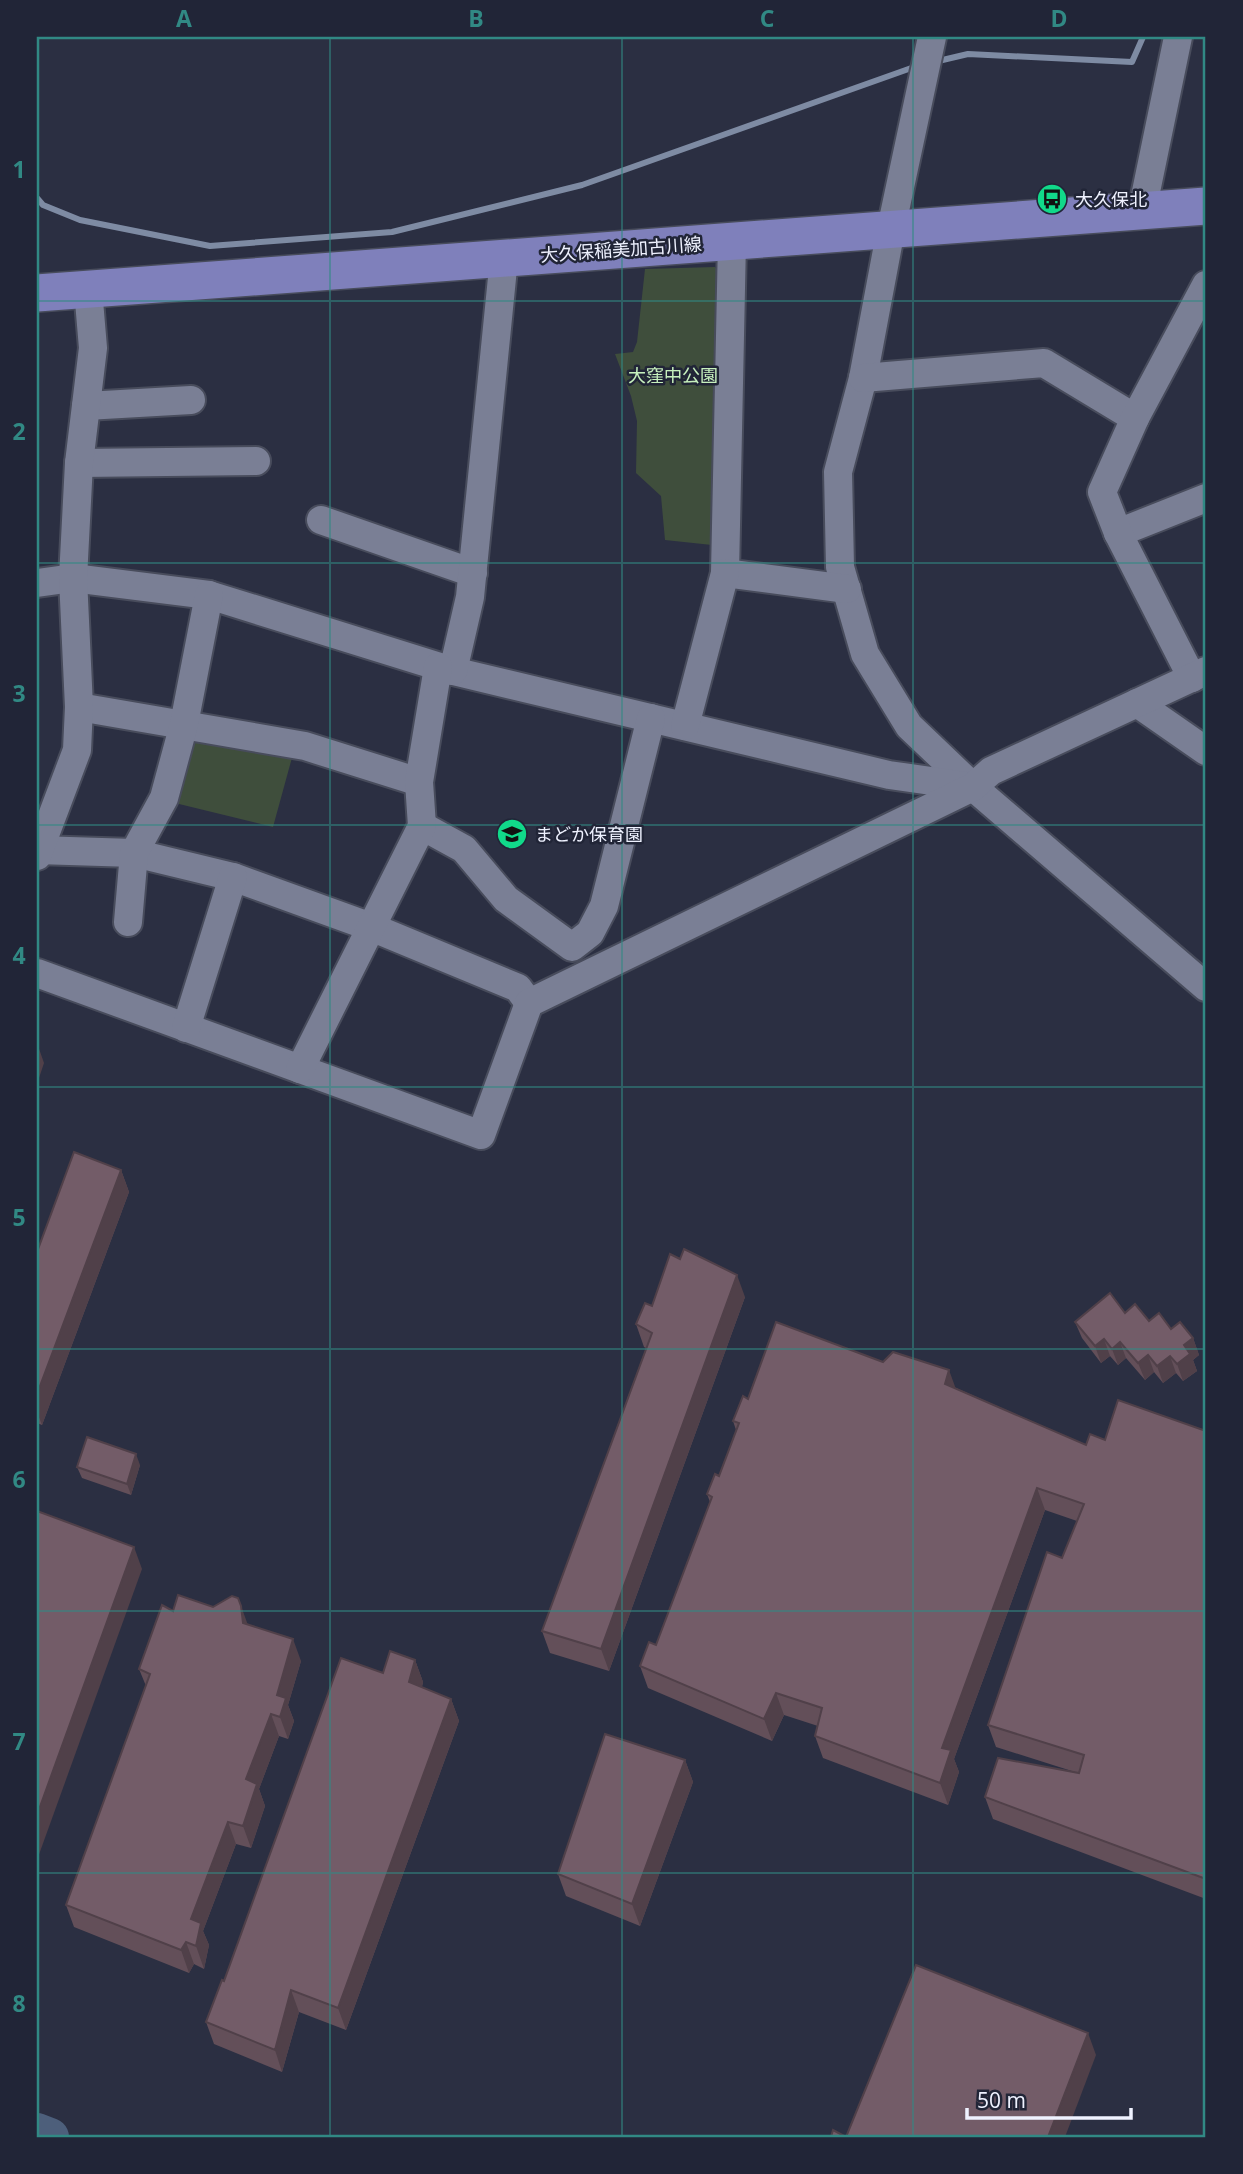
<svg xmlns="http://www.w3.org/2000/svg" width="1243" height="2174" viewBox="0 0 1243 2174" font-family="'Open Sans','Noto Sans JP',sans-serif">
<rect width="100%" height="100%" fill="#2b2f42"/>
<!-- green -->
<g fill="#3f4e3c">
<path d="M715,267L722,277L712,545L665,540L661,496L636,473L637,421L631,396L615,354L633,352L637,342L645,269Z"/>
<path d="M191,739L293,754L273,827L175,803Z"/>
</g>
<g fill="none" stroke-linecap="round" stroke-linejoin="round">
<!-- stream -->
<g stroke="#7e8ba3" stroke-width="6">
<path d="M934,62L968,54L1132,62L1143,37"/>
<path d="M37,198L43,205L80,220L210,246L392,232L582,185L917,66"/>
</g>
<!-- river -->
<path stroke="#4d5f7b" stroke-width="38" d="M37,2132L50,2137"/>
<!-- minor casing -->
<g stroke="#484c5c" stroke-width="32">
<g id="minor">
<path d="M932,37L891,229L863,378L838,472L840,567L865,654L909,726L973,787L1206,987"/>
<path d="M1142,211L1178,37"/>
<path d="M732,241L725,573L847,589"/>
<path d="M863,378L1044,363L1135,418"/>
<path d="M86,406L191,400"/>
<path d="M79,463L256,461"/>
<path d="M321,520L473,573"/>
<path d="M1118,533L1206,498"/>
<path d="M37,583L73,578L209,595L453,671L889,775L973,787"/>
<path d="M453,671L470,597L504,258"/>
<path d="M1192,678L1118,533L1102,492L1135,418L1206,285"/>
<path d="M1137,703L1206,751"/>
<path d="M79,707L305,746L419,782"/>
<path d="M685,726L725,573"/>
<path d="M422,826L464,849L506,899L572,947L590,933L604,906L651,718"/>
<path d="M37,850L134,853L233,877L371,927L518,988L529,1003"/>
<path d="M37,856L77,750L79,707L73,578L79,463L93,348L88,289"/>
<path d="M128,922L134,853L164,798L184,724L209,595"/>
<path d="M37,973L481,1135L529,1003L973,787L991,771L1206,671"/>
<path d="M186,1028L233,877"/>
<path d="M300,1069L422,826L419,782L438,667"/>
</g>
</g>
<!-- major casing -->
<g stroke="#484c5c" stroke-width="40">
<path id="major" d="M37,293L1206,206"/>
</g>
<!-- minor -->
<use href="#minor" stroke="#7a7f95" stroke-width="28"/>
<!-- major -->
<use href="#major" stroke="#7f80bb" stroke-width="37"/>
</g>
<!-- wall -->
<g fill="#634f59">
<path d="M121,1170L129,1192L42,1425L37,1423V1252Z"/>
<path d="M745,1297L609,1671L550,1653L542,1631L646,1348L644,1347L636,1324L652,1306Z"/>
<path d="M1125,1313L1171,1329L1193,1338L1199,1355L1193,1360L1197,1371L1183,1381L1176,1373L1163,1383L1154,1372L1145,1380L1126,1358L1118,1365L1110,1356L1101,1363L1082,1338L1075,1322Z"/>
<path d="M956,1388L1086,1445L1105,1440L1206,1431V1899L993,1819L985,1797L1078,1773L996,1747L988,1725L1062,1558L1077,1521L1045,1510L954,1759L959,1772L948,1805L823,1758L815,1736L818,1726L784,1715L772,1741L648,1688L640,1666L656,1645L710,1502L707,1494L719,1476L736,1430L733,1421Z"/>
<path d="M140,1465L131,1495L82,1478L77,1467Z"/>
<path d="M173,1611L248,1624L301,1661L288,1705L294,1721L288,1739L279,1736L259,1789L265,1806L251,1848L236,1844L203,1931L209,1945L204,1969L194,1964L189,1973L74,1927L66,1905L146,1686L139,1669Z"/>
<path d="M415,1660L423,1682L422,1687L451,1699L459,1721L346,2030L299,2012L282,2072L214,2044L206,2022L224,1981Z"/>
<path d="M685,1760L693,1782L640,1926L566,1896L558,1874Z"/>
</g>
<!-- shaded-wall -->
<g fill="#504049">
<path d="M37,1043L44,1063L37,1084Z"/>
<path d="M121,1170L129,1192L42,1425L37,1412V1394Z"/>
<path d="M737,1275L745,1297L609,1671L601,1649Z"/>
<path d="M1193,1338L1199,1355L1193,1360L1197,1371L1183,1381L1177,1364L1184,1345Z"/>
<path d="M1104,1339L1110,1356L1101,1363L1095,1346Z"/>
<path d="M1120,1342L1126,1358L1118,1365L1112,1349Z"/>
<path d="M1148,1355L1154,1372L1145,1380L1138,1363Z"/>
<path d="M1170,1356L1176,1373L1163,1383L1157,1366Z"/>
<path d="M949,1370L957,1392L945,1384Z"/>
<path d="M136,1454L140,1465L131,1495L127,1484Z"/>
<path d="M1037,1488L1045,1510L954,1759L959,1772L948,1805L940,1783L942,1748Z"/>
<path d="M134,1547L142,1569L37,1860V1815Z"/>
<path d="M241,1606L249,1628L243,1623Z"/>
<path d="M293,1639L301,1661L288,1705L294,1721L288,1739L280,1717L277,1695Z"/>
<path d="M415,1660L423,1682L417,1704L409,1682Z"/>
<path d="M776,1693L784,1715L772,1741L764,1719Z"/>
<path d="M451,1699L459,1721L346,2030L338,2008Z"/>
<path d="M271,1714L279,1736L259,1789L265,1806L251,1848L243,1826L246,1779Z"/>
<path d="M685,1760L693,1782L640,1926L632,1904Z"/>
<path d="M228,1822L236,1844L203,1931L209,1945L204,1969L196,1946L191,1919Z"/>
<path d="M186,1942L194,1964L189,1973L181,1950Z"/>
<path d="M291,1990L299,2012L282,2072L275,2050Z"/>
<path d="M1088,2033L1096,2055L1065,2137H1048Z"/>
</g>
<!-- building -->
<g fill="#735c68" stroke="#504049" stroke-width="2">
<path d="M74,1152L121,1170L37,1394V1252Z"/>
<path d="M684,1249L737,1275L601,1649L542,1631L652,1333L636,1324L645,1303L652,1306L670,1254L680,1259Z"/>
<path d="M1110,1293L1125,1313L1135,1304L1149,1321L1159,1313L1171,1329L1180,1322L1193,1338L1184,1345L1190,1354L1177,1364L1170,1356L1157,1366L1148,1355L1138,1363L1120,1342L1112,1349L1104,1339L1095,1346L1075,1322Z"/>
<path d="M776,1322L883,1362L893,1352L949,1370L945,1384L1086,1445L1090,1434L1105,1440L1118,1400L1206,1431V1879L985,1797L998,1758L1079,1773L1084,1755L988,1725L1047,1552L1062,1558L1084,1504L1037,1488L942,1748L951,1750L940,1783L815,1736L822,1708L776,1693L764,1719L640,1666L649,1642L656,1645L712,1497L707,1494L715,1474L719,1476L739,1423L733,1421L743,1396L748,1399Z"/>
<path d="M87,1437L136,1454L127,1484L77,1467Z"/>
<path d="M37,1511L134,1547L37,1815Z"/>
<path d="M178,1595L213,1607L232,1596L238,1598L241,1606L243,1623L293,1639L277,1695L286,1698L280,1717L271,1714L246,1779L257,1784L243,1826L228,1822L191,1919L201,1923L196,1946L186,1942L181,1950L66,1905L150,1674L139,1669L162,1605L173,1611Z"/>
<path d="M390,1651L415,1660L409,1682L451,1699L338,2008L291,1990L275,2050L206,2022L222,1980L224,1981L341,1658L383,1673Z"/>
<path d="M605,1734L685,1760L632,1904L558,1874Z"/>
<path d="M916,1965L1088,2033L1048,2137H846Z"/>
<path d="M833,2130L846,2137H831Z"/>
</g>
<!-- grid -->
<path fill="none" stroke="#318984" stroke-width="2" stroke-opacity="0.55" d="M330,37V2137M622,37V2137M913,37V2137M37,301H1206M37,563H1206M37,825H1206M37,1087H1206M37,1349H1206M37,1611H1206M37,1873H1206"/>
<!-- icons -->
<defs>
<g id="bus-disc" transform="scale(1.575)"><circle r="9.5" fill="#11d98a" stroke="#212537"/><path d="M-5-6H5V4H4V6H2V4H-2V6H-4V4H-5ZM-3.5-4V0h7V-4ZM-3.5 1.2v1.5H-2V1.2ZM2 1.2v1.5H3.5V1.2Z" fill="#111"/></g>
<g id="school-disc" transform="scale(1.575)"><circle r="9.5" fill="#11d98a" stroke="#212537"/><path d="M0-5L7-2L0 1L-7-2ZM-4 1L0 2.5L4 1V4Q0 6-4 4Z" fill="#111"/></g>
</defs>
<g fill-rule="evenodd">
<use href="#bus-disc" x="1052" y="199"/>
<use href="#school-disc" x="512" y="834"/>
</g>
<g text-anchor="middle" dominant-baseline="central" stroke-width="5" stroke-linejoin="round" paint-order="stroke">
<!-- poi labels -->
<g font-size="18" fill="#eff2ff" stroke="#212537" text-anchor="start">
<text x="1075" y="199">大久保北</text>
<text x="535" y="834">まどか保育園</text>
</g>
<!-- street labels -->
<g font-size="18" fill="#eff2ff" stroke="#212537">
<text transform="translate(621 249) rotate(-4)">大久保稲美加古川線</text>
</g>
<!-- park labels -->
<g font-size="18" fill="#c7f0bd" stroke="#212537">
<text x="673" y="375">大窪中公園</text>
</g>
</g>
<!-- border -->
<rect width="1243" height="2174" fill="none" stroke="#212537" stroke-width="77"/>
<!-- scale -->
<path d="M967 2108v10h164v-10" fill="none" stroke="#eff2ff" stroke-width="3.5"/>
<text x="977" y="2108" font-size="21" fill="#eff2ff" stroke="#212537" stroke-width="5" paint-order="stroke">50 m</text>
<rect x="38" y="38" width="1166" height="2098" fill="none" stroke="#318984" stroke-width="2.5"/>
<g font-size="23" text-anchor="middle" font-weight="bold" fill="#318984">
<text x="184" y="27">A</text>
<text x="476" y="27">B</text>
<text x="767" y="27">C</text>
<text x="1059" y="27">D</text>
<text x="19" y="178">1</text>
<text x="19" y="440">2</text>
<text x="19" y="702">3</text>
<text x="19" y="964">4</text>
<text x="19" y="1226">5</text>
<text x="19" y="1488">6</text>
<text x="19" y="1750">7</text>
<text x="19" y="2012">8</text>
</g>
</svg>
